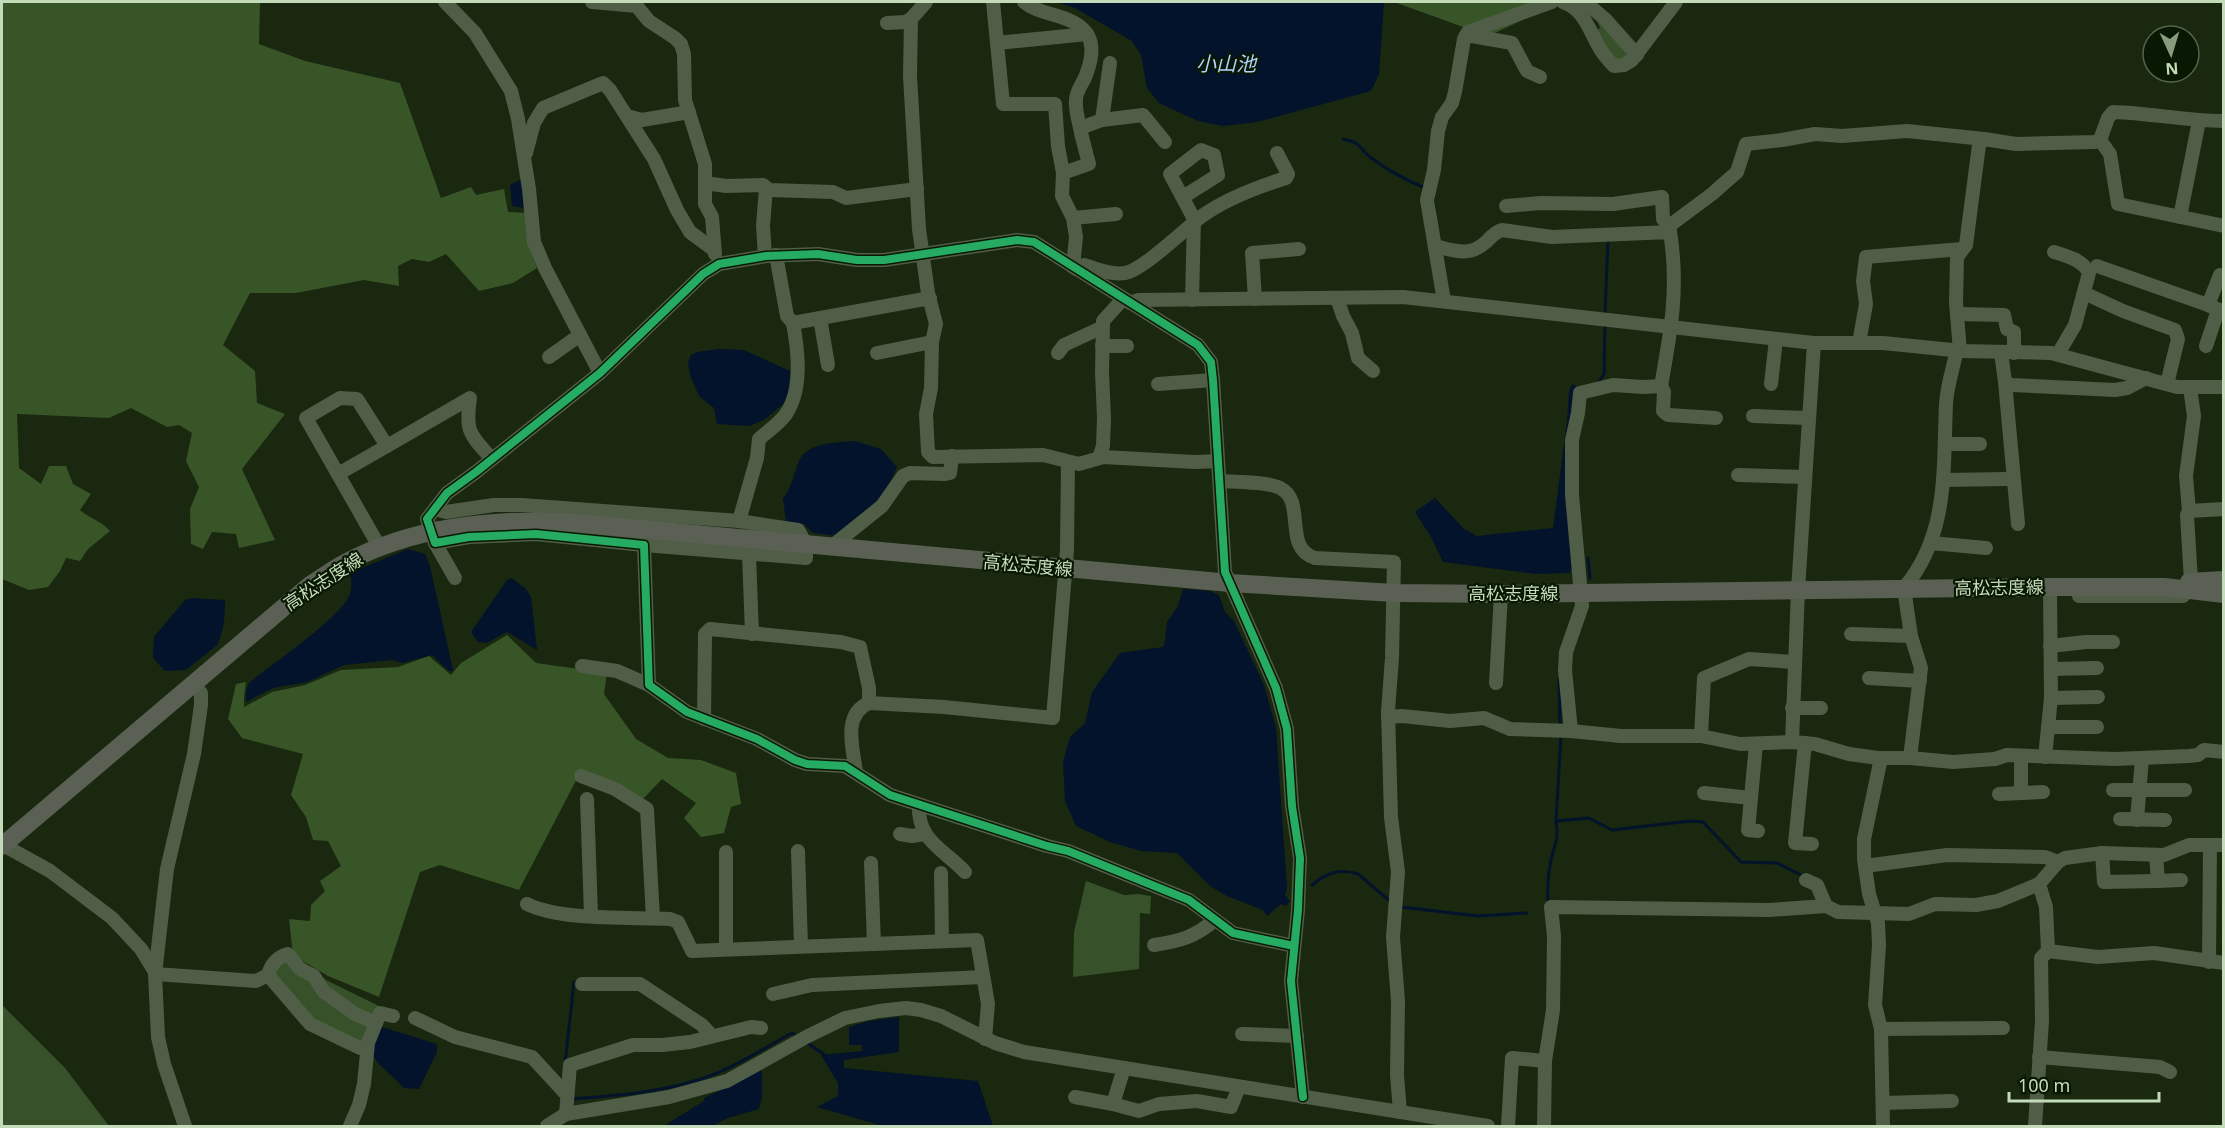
<svg xmlns="http://www.w3.org/2000/svg" width="2225" height="1128" viewBox="0 0 2225 1128" font-family="'Noto Sans','Noto Sans JP',sans-serif">
<rect width="100%" height="100%" fill="#19280e"/>
<!-- green -->
<g fill="#37522a">
<path d="M1590,2L1632,56L1613,64L1596,31L1600,28Z"/>
<path d="M1086,881L1124,895L1138,894L1151,896L1150,914L1140,913L1139,969L1073,977L1074,932Z"/>
<path d="M287,960L304,962L326,980L379,1006L359,1046L314,1023L272,974Z"/>
<path d="M2,1005L65,1068L109,1126H2Z"/>
</g>
<!-- forest -->
<g fill="#385528">
<path d="M2,2H260L259,44L305,61L400,83L441,198L471,187L476,195L504,189L508,212L527,213L530,249L537,268L513,283L479,291L446,254L429,262L412,259L398,266L399,286L364,280L296,293H250L223,345L255,371L257,403L285,414L242,469L275,540L239,548L236,534L212,532L203,549L191,544L190,509L199,487L186,461L192,433L179,425L167,427L131,408L109,418L17,414L19,468L41,484L49,466H66L73,484L91,494L80,510C90,519 100,520 110,531L88,549L80,561L66,558L60,571L48,587L29,590L2,579Z"/>
<path d="M1394,2H1553L1555,5L1488,36Z"/>
<path d="M507,635L536,663L607,673L604,694L636,739L668,758L701,760L736,773L741,804L731,807L724,833L701,837L684,818L696,803L662,779L642,800L581,771L519,890L440,865L420,872L379,997L328,976L293,955L289,919L310,921L311,905L325,891L320,881L341,866L328,841L313,840L306,817L291,795L303,754L242,738L228,719L236,684L246,682L244,697V707L272,692L305,685L341,670L398,667L429,656L451,675L461,663Z"/>
</g>
<!-- water -->
<g fill="#02132b">
<path d="M1056,2H1127L1132,3L1134,2H1384L1379,74L1371,91L1257,122L1223,126L1198,121L1159,103L1147,88L1141,55L1132,41L1075,8Z"/>
<path d="M523,178L524,208L512,206L510,185Z"/>
<path d="M719,349L744,350L790,371L789,394L783,404L764,420L749,426L717,424L714,408L699,396L690,375L688,362L691,355L697,352Z"/>
<path d="M1572,384L1579,388L1575,563L1570,573L1536,574L1443,562L1431,537L1415,512L1435,498L1464,529L1477,536L1553,528L1567,421L1569,392Z"/>
<path d="M855,441L881,449L897,467C884,500 864,514 837,536L813,533L804,524L786,522L783,499C791,488 793,477 798,464C805,442 834,443 855,441Z"/>
<path d="M408,549L425,554L430,566L453,670L450,672L432,655L402,663L392,660L344,665L307,682L273,688L246,702V692L249,683C271,665 339,619 349,596C353,588 351,580 350,573Z"/>
<path d="M512,578L526,589L531,597L537,650L507,632L487,643L478,642L471,632L507,580Z"/>
<path d="M1183,589L1210,591L1219,595L1225,612L1234,621L1264,685L1276,728L1287,889L1285,895L1290,901L1286,906L1281,904L1267,916L1263,910L1227,896L1210,886L1177,853L1141,851L1110,842L1076,826L1065,801L1063,762L1070,737L1085,723L1092,692L1120,653L1163,647L1165,641L1167,622L1178,606Z"/>
<path d="M192,598L225,600C225,617 224,630 217,645L186,670L165,671L153,658L154,637L185,600Z"/>
<path d="M899,1017V1052L844,1060V1068L978,1081L993,1126H883L817,1107L838,1096V1083L821,1055L862,1051V1045H849V1027L869,1021Z"/>
<path d="M382,1027L437,1044V1052L419,1089L404,1088L379,1064L372,1054L377,1033Z"/>
<path d="M762,1070V1098L759,1109L728,1118L712,1126H666L667,1124L704,1101V1098Z"/>
</g>
<g fill="none" stroke-linecap="round" stroke-linejoin="round">
<!-- stream -->
<g stroke="#02132b" stroke-width="3">
<path d="M1343,139C1362,143 1358,147 1370,157C1387,170 1406,180 1425,188"/>
<path d="M1433,198L1435,211"/>
<path d="M1605,314L1608,240"/>
<path d="M1599,382L1604,374L1605,325"/>
<path d="M1588,558L1590,578"/>
<path d="M1559,679L1560,726"/>
<path d="M1561,735L1556,821L1589,818L1612,830L1690,821L1703,822L1741,862L1777,863L1805,877"/>
<path d="M1312,885C1326,873 1340,868 1358,874L1391,902"/>
<path d="M1548,903C1547,889 1548,874 1551,860C1555,843 1559,839 1556,821"/>
<path d="M1401,907L1478,916L1527,913"/>
<path d="M806,1042L825,1055"/>
<path d="M565,1064L574,982"/>
<path d="M570,1099C613,1096 656,1093 698,1080C731,1070 762,1049 792,1033L798,1037"/>
</g>
<!-- minor -->
<g stroke="#505e47" stroke-width="14">
<path d="M445,2L475,33L511,91L518,119L529,189L534,242L545,268L600,373"/>
<path d="M592,2L637,6"/>
<path d="M635,2L639,9L649,21L675,38L681,44L684,54L685,100L705,164V204L712,217L715,254"/>
<path d="M926,2L911,19L910,76L919,229L928,293L936,324L932,342L931,388L926,414L928,452L933,457L1043,455L1079,464L1103,457L1195,462L1218,461"/>
<path d="M993,2L1003,104H1055L1058,146L1063,173L1062,196L1073,218L1076,237L1073,267"/>
<path d="M1024,2C1039,15 1062,13 1078,25C1096,37 1093,57 1086,75C1083,84 1076,90 1076,100C1075,111 1079,122 1081,132"/>
<path d="M1563,2C1584,9 1589,30 1599,47C1603,54 1608,60 1614,66L1624,65L1632,60L1676,2"/>
<path d="M1585,2L1605,19L1637,55"/>
<path d="M887,23L905,22L911,19"/>
<path d="M1466,35L1512,43L1527,71L1540,77"/>
<path d="M997,43L1087,34"/>
<path d="M627,116L642,120L689,112"/>
<path d="M1102,120L1110,63"/>
<path d="M2100,140L2110,154L2118,204L2224,226"/>
<path d="M526,153L534,123L543,108L603,83L610,90L654,159L677,210L690,232L713,249"/>
<path d="M1063,173L1089,164L1081,133L1083,127L1102,120L1143,115L1165,142"/>
<path d="M705,183L726,186L763,185L769,190L833,192L846,198L917,189"/>
<path d="M1183,197L1218,175L1214,155L1201,150L1170,174L1194,219L1192,300"/>
<path d="M1506,206L1541,203L1613,204L1662,197L1663,219L1669,226L1670,232"/>
<path d="M2180,217L2199,121"/>
<path d="M1073,218L1116,214"/>
<path d="M1669,226L1712,194L1737,172L1746,144L1782,140L1815,134L1842,136L1907,131L1984,139"/>
<path d="M1435,246C1455,251 1470,257 1486,242C1491,237 1495,232 1502,230L1552,237L1670,232C1679,287 1671,331 1661,386L1643,387L1613,385L1580,393L1578,413L1572,440V495L1582,606L1566,652L1565,670L1571,731"/>
<path d="M2054,252C2067,256 2083,260 2089,273L2075,325L2058,354"/>
<path d="M776,255L787,316L793,323L930,298"/>
<path d="M765,256L763,226L766,188"/>
<path d="M2097,266L2208,305"/>
<path d="M1076,269L1084,265C1097,269 1111,275 1125,273C1143,270 1185,229 1202,216C1227,198 1257,187 1286,178L1288,174L1277,153"/>
<path d="M2220,275L2208,305L2224,312"/>
<path d="M2084,293L2123,311L2175,330L2178,339L2167,384"/>
<path d="M1337,298L1343,316L1352,333L1358,358L1373,371"/>
<path d="M1255,299L1252,253L1299,249"/>
<path d="M1444,301L1427,200L1434,170L1438,131L1442,117L1452,103L1455,92L1464,39L1468,32L1552,2"/>
<path d="M1130,303L1139,300L1403,297L1814,343H1883L1962,351L2051,353L2177,387H2224"/>
<path d="M1957,314L2004,315L2007,329L2014,332V353"/>
<path d="M820,318L828,365"/>
<path d="M1859,343L1866,304L1863,281L1866,257L1962,249"/>
<path d="M1102,346H1127"/>
<path d="M2206,346L2218,310"/>
<path d="M1960,351L1956,303L1957,257L1966,245L1979,145L1984,139L2016,144L2095,142L2100,140L2108,118L2113,112C2150,113 2186,121 2224,121"/>
<path d="M2001,352L2005,382L2011,385L2115,390L2127,388L2146,378"/>
<path d="M877,353L932,342"/>
<path d="M1058,353L1064,345L1103,327"/>
<path d="M549,357L580,335"/>
<path d="M2005,382L2018,524"/>
<path d="M1158,384L1213,380"/>
<path d="M1771,384L1776,339"/>
<path d="M1661,386L1664,392L1663,411L1668,415L1716,418"/>
<path d="M1753,416L1808,418"/>
<path d="M1946,444H1980"/>
<path d="M1099,458L1103,446L1104,418L1102,372L1103,321L1123,299"/>
<path d="M338,474L387,446"/>
<path d="M1738,475L1805,477"/>
<path d="M1943,480L2007,479"/>
<path d="M1220,481C1234,482 1270,482 1280,488C1307,501 1282,548 1315,558L1394,562L1392,658L1388,711L1391,817L1398,872L1393,937L1398,1001L1397,1075L1400,1112"/>
<path d="M435,509L446,512L494,505H522L739,521L798,530L806,544V558L644,545"/>
<path d="M2189,511L2186,476L2194,416L2190,388"/>
<path d="M739,521L757,458L759,439C768,431 780,423 786,414C803,389 798,350 793,323"/>
<path d="M435,543L455,578"/>
<path d="M1931,543L1986,548"/>
<path d="M831,547L882,506L903,476L910,473L945,474L950,473L952,456"/>
<path d="M380,548L306,418L340,398L357,399L387,446L470,398C465,433 470,434 492,459"/>
<path d="M749,555L752,634"/>
<path d="M2191,581L2187,515L2189,511L2224,509"/>
<path d="M2079,596H2183"/>
<path d="M1851,634L1911,636"/>
<path d="M2050,646L2086,642H2113"/>
<path d="M582,666L617,671L649,685"/>
<path d="M2052,669L2097,668"/>
<path d="M1869,678L1920,681"/>
<path d="M1496,683L1501,594"/>
<path d="M2051,698L2098,697"/>
<path d="M1792,708H1821"/>
<path d="M1388,717L1402,716L1450,721L1484,718L1510,729L1571,731L1621,736H1701L1740,744L1792,742L1815,744L1849,754L1878,758H1910L1953,762L1995,759L2007,755L2115,759L2189,756L2198,755L2204,750L2224,752"/>
<path d="M704,719L705,634L710,629L841,642L860,647L869,688V703"/>
<path d="M2048,727H2097"/>
<path d="M1701,736L1704,678L1749,659L1794,662"/>
<path d="M1792,742L1798,590L1814,343"/>
<path d="M1805,743L1795,843L1812,844"/>
<path d="M1756,744L1748,830L1758,831"/>
<path d="M2021,756V793"/>
<path d="M2045,757L2051,698L2050,587"/>
<path d="M1881,758L1864,839V859L1869,894L1878,923L1879,945L1875,1005L1881,1029L1883,1126"/>
<path d="M1910,758L1921,668L1911,636L1904,588C1949,535 1943,469 1946,404C1947,386 1953,368 1957,350"/>
<path d="M856,772C853,749 842,714 869,703L944,707L1053,718L1067,550L1068,462"/>
<path d="M581,776L615,789L647,809L653,918"/>
<path d="M2113,790H2185"/>
<path d="M1704,793L1751,798"/>
<path d="M1999,794L2043,792"/>
<path d="M587,799L591,915"/>
<path d="M919,805C917,841 945,850 965,872"/>
<path d="M2120,819L2165,820"/>
<path d="M2137,820L2142,758"/>
<path d="M900,834L912,836L925,834"/>
<path d="M3,845L50,871L112,918L141,949L155,972"/>
<path d="M798,851L801,946"/>
<path d="M2102,853L2104,882L2158,881"/>
<path d="M2156,855L2158,881L2181,880"/>
<path d="M871,863L874,944"/>
<path d="M1865,866L1947,855L2045,857L2058,862"/>
<path d="M941,873L942,941"/>
<path d="M1806,880L1817,885L1826,906L1838,912L1909,914L1935,904L1976,905L1998,901L2039,884L2058,862L2065,858L2102,853L2164,855L2189,845H2224"/>
<path d="M2039,884L2046,907L2048,951"/>
<path d="M527,904C561,921 631,917 670,919L678,922L692,951L977,940L988,1004L985,1039"/>
<path d="M1154,945C1180,941 1193,938 1215,920"/>
<path d="M1294,946L1233,933L1189,900L1068,851L1047,846L890,795L845,766L807,764L795,760L757,739L687,712L649,685L644,545L536,534L469,537L435,543L427,519L447,493L476,472L600,373L703,274L719,264L766,256L818,254L857,260H884L1017,240L1034,242L1198,345L1211,362L1213,380L1225,572L1276,688L1287,729L1292,806L1300,858L1298,910L1291,981L1303,1097"/>
<path d="M726,949V852"/>
<path d="M2209,962L2210,845"/>
<path d="M155,974L256,981L268,975C271,964 277,957 288,954L300,969L314,976L323,991L355,1014L376,1023"/>
<path d="M268,975L310,1024L360,1048L367,1047"/>
<path d="M582,984H640L702,1025L711,1035"/>
<path d="M773,994L812,985L983,977"/>
<path d="M415,1018L455,1037L532,1057L567,1095"/>
<path d="M1881,1029L2003,1028"/>
<path d="M1242,1034L1297,1036"/>
<path d="M2039,1057L2160,1067L2170,1072"/>
<path d="M1075,1097L1113,1104L1124,1068"/>
<path d="M1883,1103L1952,1101"/>
<path d="M1113,1104L1139,1111L1159,1104L1197,1101L1231,1107L1239,1087"/>
<path d="M566,1114L570,1065L633,1045H662L690,1042L751,1027L761,1028"/>
<path d="M185,1126L164,1064L158,1037L155,974L167,869L194,754L201,705V693L192,683"/>
<path d="M350,1126L359,1105L364,1084L368,1043L380,1013L393,1016"/>
<path d="M547,1126L566,1114L669,1097L727,1081L808,1036L845,1018L879,1011L906,1008L921,1010L941,1016L995,1043L1024,1052L1488,1126"/>
<path d="M1508,1126L1512,1058L1545,1061"/>
<path d="M1544,1126L1545,1061L1553,1010L1554,936L1551,907L1769,910L1826,906"/>
<path d="M2035,1126L2042,1021L2041,958L2048,951L2098,957L2154,953L2224,963"/>
</g>
<!-- major -->
<g stroke="#5a6154" stroke-width="18">
<path d="M2189,582L2224,580"/>
<path d="M2,846L310,585C322,578 333,569 345,563C413,527 489,519 564,522L1230,583L1394,593L1505,594L2050,587H2164L2224,594"/>
</g>
<!-- cycleway casing -->
<g stroke="#081802" stroke-width="11">
<path id="cycleway" d="M1294,946L1233,933L1189,900L1068,851L1047,846L890,795L845,766L807,764L795,760L757,739L687,712L649,685L644,545L536,534L469,537L435,543L427,519L447,493L476,472L600,373L703,274L719,264L766,256L818,254L857,260H884L1017,240L1034,242L1198,345L1211,362L1213,380L1225,572L1276,688L1287,729L1292,806L1300,858L1298,910L1291,981L1303,1097"/>
</g>
<!-- cycleway -->
<use href="#cycleway" stroke="#26ab63" stroke-width="8"/>
</g>
<g text-anchor="middle" dominant-baseline="central" stroke-width="4.5" stroke-linejoin="round" paint-order="stroke">
<!-- street labels -->
<g font-size="18" fill="#c4dbba" stroke="#081802">
<text transform="translate(1028 565) rotate(5)">高松志度線</text>
<text transform="translate(323 581) rotate(-33)">高松志度線</text>
<text transform="translate(1999 587) rotate(-1)">高松志度線</text>
<text x="1513" y="593">高松志度線</text>
</g>
<!-- water labels -->
<g font-size="20" font-style="italic" fill="#b2d1fb" stroke="#081802">
<text x="1226" y="63">小山池</text>
</g>
</g>
<!-- border -->
<rect width="2225" height="1128" fill="none" stroke="#c4dbba" stroke-width="6"/>
<!-- north arrow -->
<g transform="translate(2171 54) rotate(176)"><circle r="28" fill="#081802" stroke="#53664c" stroke-width="1.5"/>
<path d="M0-4.5L10 22L0 15L-10 22Z" fill="#889c7e"/>
<text y="-9" font-size="16" font-weight="bold" text-anchor="middle" fill="#c4dbba">N</text>
</g>
<!-- scale -->
<path d="M2009 1092v9h150v-9" fill="none" stroke="#c4dbba" stroke-width="3"/>
<text x="2018" y="1092" font-size="18" fill="#c4dbba" stroke="#081802" stroke-width="4.5" paint-order="stroke">100 m</text>
</svg>
